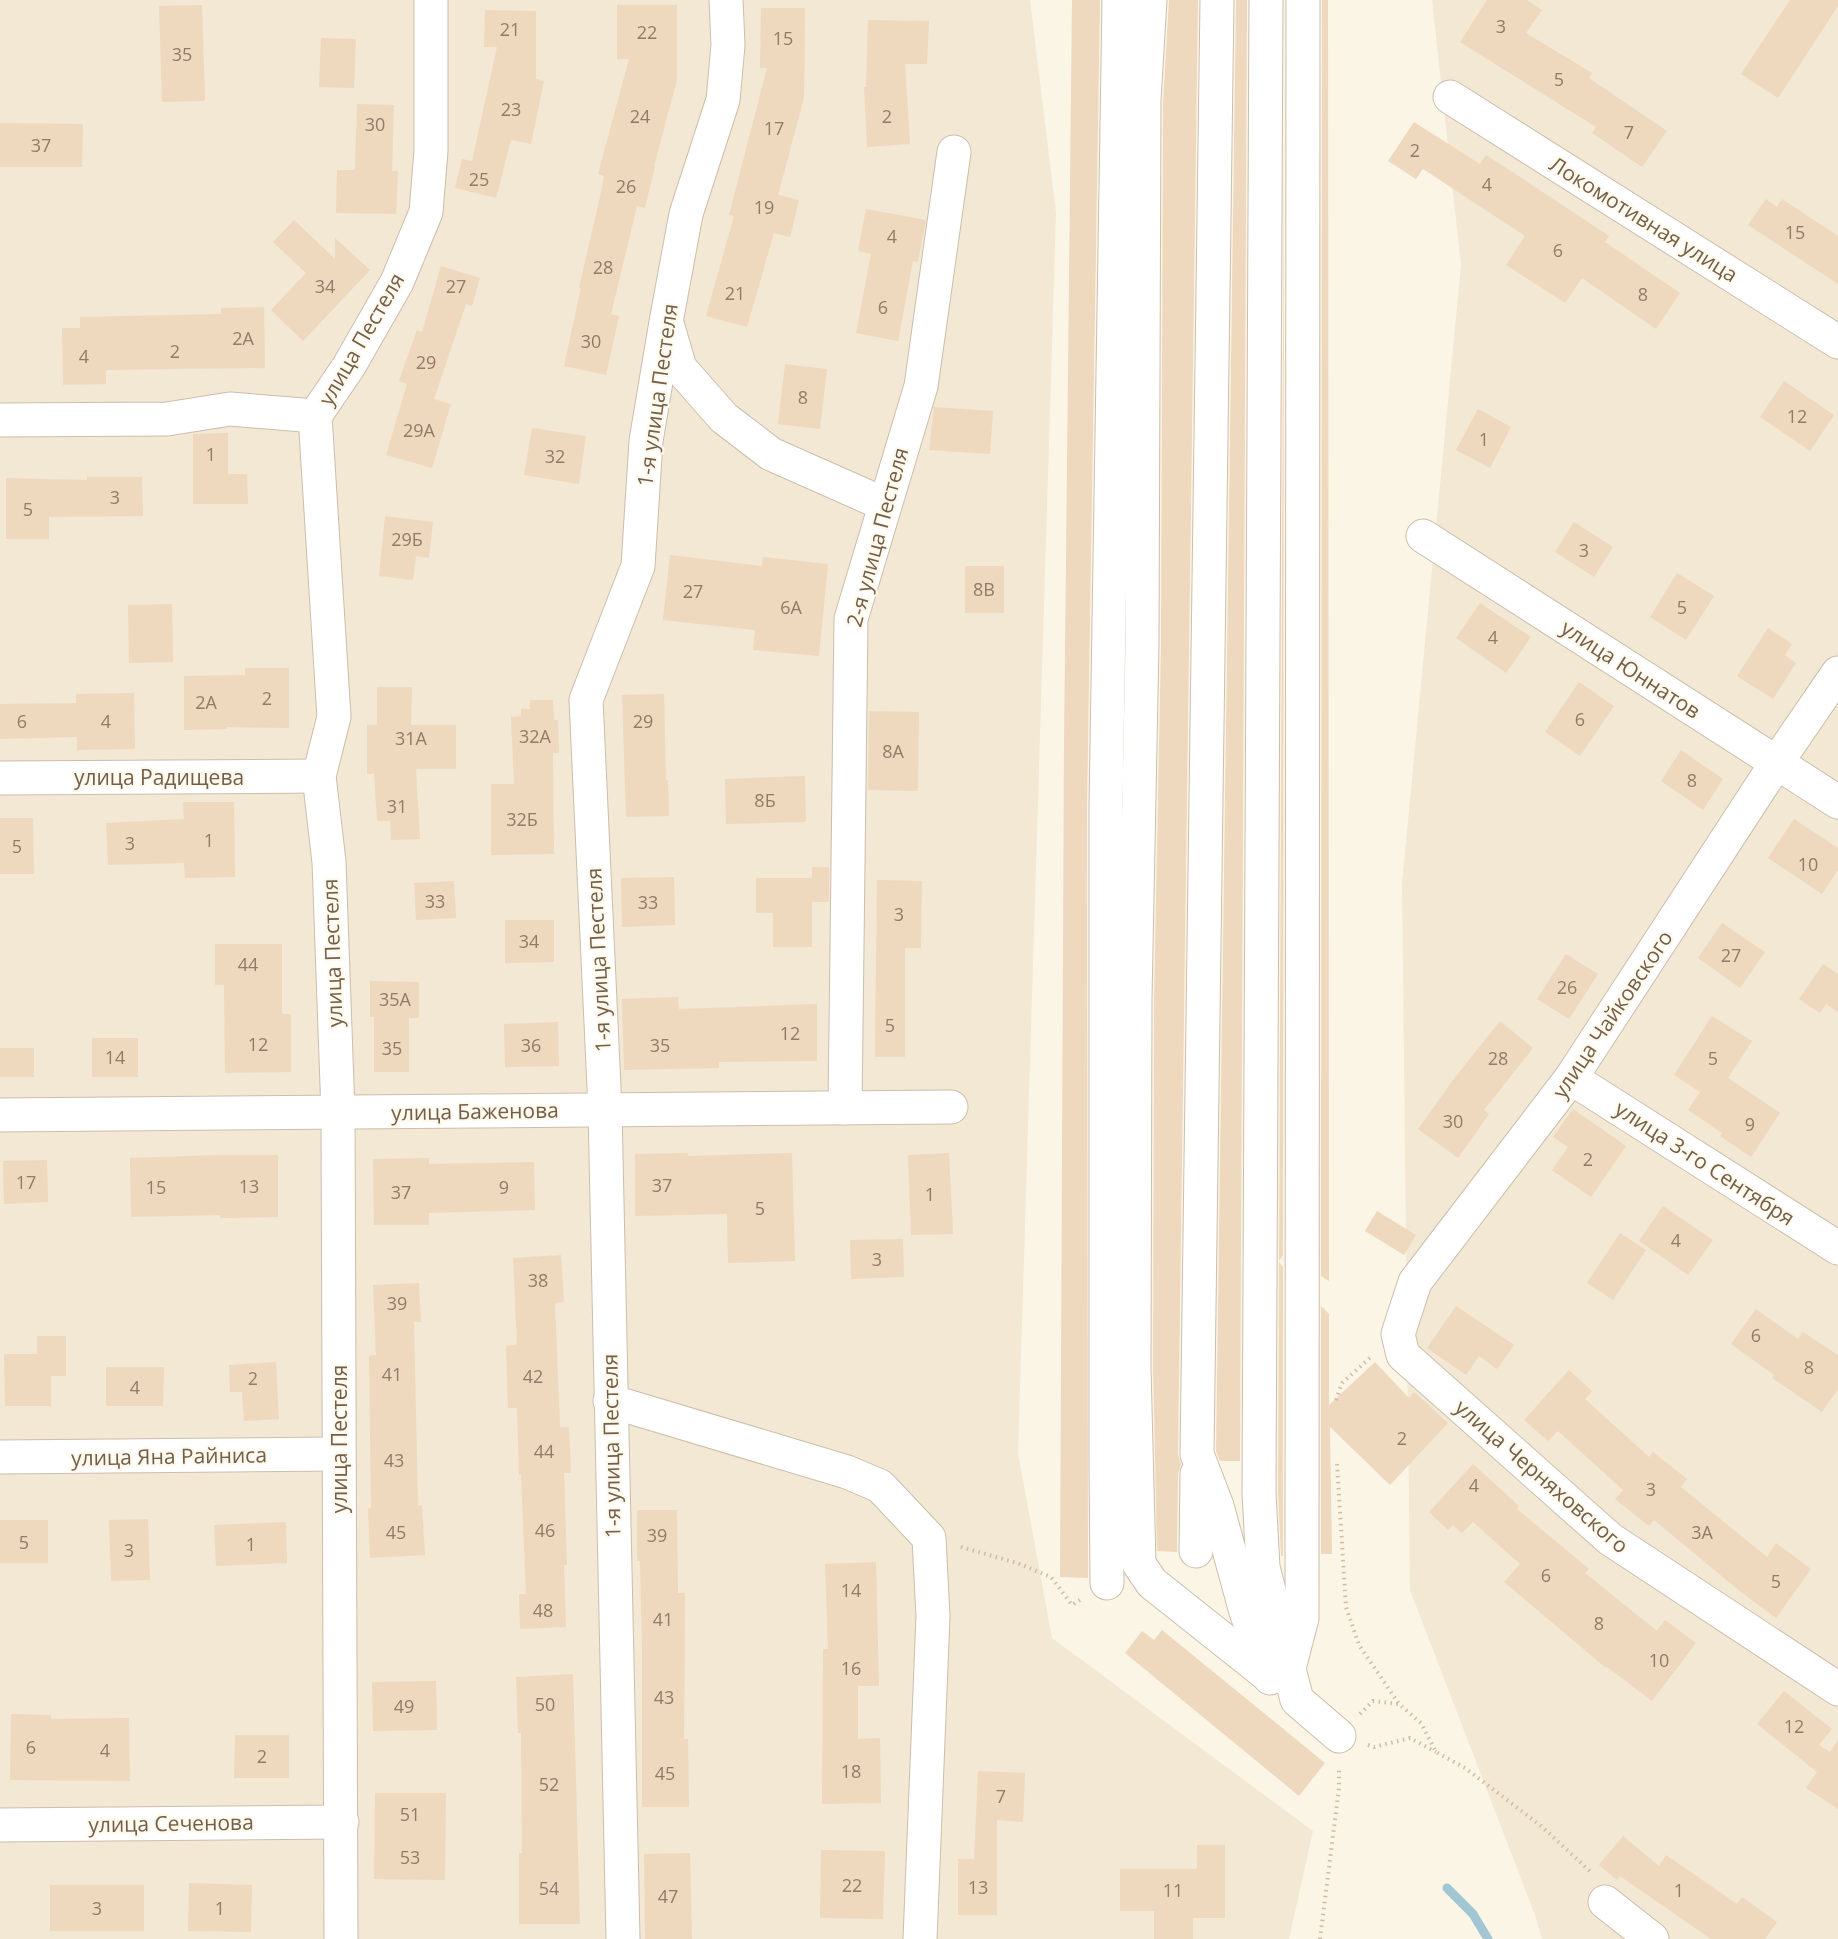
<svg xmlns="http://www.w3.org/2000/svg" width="1838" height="1939" viewBox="0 0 1838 1939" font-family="'Open Sans',sans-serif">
<rect width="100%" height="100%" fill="#fbf5e5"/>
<!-- residential -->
<g fill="#f2e8d4">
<path d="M0,0H1030L1056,213L1018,1453L1052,1638L1313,1831L1289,1939H0Z"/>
<path d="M1432,0H1838V1939H1542L1535,1915L1410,1590L1402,884L1461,265Z"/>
</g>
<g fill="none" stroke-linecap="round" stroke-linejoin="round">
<!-- stream -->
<path stroke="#a2c6d4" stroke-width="9" d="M1447,1888L1473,1914L1488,1939"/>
</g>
<!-- building -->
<g fill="#eed8be">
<path d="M1072,0H1100L1087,807L1088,1578L1060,1577L1064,744Z"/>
<path d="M1169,0H1198L1178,1454L1181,1464L1178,1474L1177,1552L1157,1551L1153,1368L1154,999L1161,644L1163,101Z"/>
<path d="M1236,0H1247L1240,1461H1220L1216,1451Z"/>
<path d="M1322,0H1328L1329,1281L1321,1276Z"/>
<path d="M1487,0H1527L1542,10L1526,33L1592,73L1589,78L1667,131L1642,167L1592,133L1596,127L1460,42Z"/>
<path d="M1790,0H1838V6L1778,98L1741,74Z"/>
<path d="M202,5L205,101L162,102L159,6Z"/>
<path d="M617,5H677V80L654,166H655L645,208L637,206L611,314L619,316L606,375L564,366L581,288H579L600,197L604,176L598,174L629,59H617Z"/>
<path d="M761,8H805L804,98L778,195L799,200L790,237L774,233L747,327L706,316L734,216L729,215L767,68H760Z"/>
<path d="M485,10L536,11V79L544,81L531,144L511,140L496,198L455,188L462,159L472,161L497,47H484Z"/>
<path d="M868,20L929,21L927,64H905L910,144L867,147L864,87H866Z"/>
<path d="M321,38L356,39L354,88L319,87Z"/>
<path d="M357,104L394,105L392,171H398L396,214L336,213L337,170H355Z"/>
<path d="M1414,122L1480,164L1486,155L1514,173L1609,236L1605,242L1680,293L1656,329L1582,278L1565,303L1506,265L1525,236L1423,169L1416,179L1388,161Z"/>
<path d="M0,123L83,124L82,167H0Z"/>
<path d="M1284,123L1283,1255L1279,1261Z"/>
<path d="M1766,199L1777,207L1782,199L1838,236V284L1748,225Z"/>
<path d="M866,209L926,220L918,262L913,261L898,341L856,333L871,254L858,251Z"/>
<path d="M294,220L335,259V238L370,270L303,341L271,310L306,273L273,242Z"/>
<path d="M441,266L480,278L472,306L466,304L434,399L451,404L432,468L386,455L407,384L399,381L417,330L422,332Z"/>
<path d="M264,307L265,368L106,370V384L63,385L62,328H80V317L221,314V308Z"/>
<path d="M785,364L827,369L820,429L778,424Z"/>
<path d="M1784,381L1834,415L1810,451L1760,417Z"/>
<path d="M934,407L993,411L990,454L929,450Z"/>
<path d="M1478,409L1511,427L1490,468L1456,450Z"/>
<path d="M532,428L586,436L579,484L524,475Z"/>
<path d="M228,433V474H247L248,504H193V434Z"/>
<path d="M87,477H142L143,516L49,517V539H6V478L87,480Z"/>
<path d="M385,516L433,522L429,558L416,556L413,580L379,576Z"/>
<path d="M1574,522L1613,547L1594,577L1555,552Z"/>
<path d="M670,555L762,566L763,557L828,564L819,656L753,650L755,630L663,620Z"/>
<rect x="965" y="566" width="39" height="47"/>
<path d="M1677,573L1714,596L1686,640L1650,617Z"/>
<path d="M1480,603L1531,637L1506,673L1456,638Z"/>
<path d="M172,604L173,662L129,663L128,605Z"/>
<path d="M1768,628L1792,644L1785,655L1796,663L1773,699L1737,676Z"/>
<path d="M245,668H289V728L227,727V729L184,730V676L245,675Z"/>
<path d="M1579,682L1614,706L1580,756L1545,732Z"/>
<path d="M377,687H412L411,725H456V769H416L420,839L391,840L390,821H377L374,774H367V725H377Z"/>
<path d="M134,693L135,749L77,750V737L0,739V704L76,703V694Z"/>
<path d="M664,694L666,780H668L669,816L626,817L622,695Z"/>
<path d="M530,700H553L554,720H558L559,753H553L554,854L491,855V784H514L511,717L521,716V709H530Z"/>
<path d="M869,711L919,712L918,791L868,790Z"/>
<path d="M1681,750L1723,779L1703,810L1661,781Z"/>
<path d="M805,776L806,822L726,824L725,779Z"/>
<path d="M183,802H234L235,877L185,878L184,863L108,865L106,823L184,819Z"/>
<path d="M0,818H33L34,874H0Z"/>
<path d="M1794,819L1838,848V870L1822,894L1768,858Z"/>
<path d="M812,867H829V902H812V947H773V913H756V878H812Z"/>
<path d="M674,877L675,925L622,927L621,878Z"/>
<path d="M877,880L922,881L921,948H905V1057H875Z"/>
<path d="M454,881L456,918L416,920L414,883Z"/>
<path d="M505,920H554V962L505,963Z"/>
<path d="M1722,923L1765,952L1740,988L1698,958Z"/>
<path d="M215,944H282V1014H291V1072L225,1073L224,985H215Z"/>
<path d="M1566,954L1598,974L1569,1019L1537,999Z"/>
<path d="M1823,964L1838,974V1012L1826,1004L1820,1013L1799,999Z"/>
<path d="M370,981L419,982V1018H409V1072H374V1017H370Z"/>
<path d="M678,997L679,1009L817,1004V1061L719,1062V1068L624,1070L622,999Z"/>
<path d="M1712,1016L1752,1041L1728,1078L1780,1113L1751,1157L1720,1136L1722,1133L1688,1110L1700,1092L1674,1075Z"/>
<path d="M1500,1021L1533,1048L1484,1110L1489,1114L1458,1158L1418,1129L1453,1080Z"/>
<path d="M558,1022L559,1066L505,1067L504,1024Z"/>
<rect x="92" y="1038" width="46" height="39"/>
<rect x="0" y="1048" width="34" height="29"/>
<path d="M1573,1109L1626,1146L1591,1197L1552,1170L1568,1147L1553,1137Z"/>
<path d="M688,1153V1156L792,1153L795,1261L728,1263L727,1214L635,1216V1154Z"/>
<path d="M949,1153L953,1234L911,1235L908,1155Z"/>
<path d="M220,1155H278V1217L220,1218V1215L131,1217L130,1158Z"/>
<path d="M429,1158V1164L534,1162L535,1210L429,1213V1225H374L373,1159Z"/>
<path d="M47,1160L48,1202L4,1204L3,1161Z"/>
<path d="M1663,1206L1713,1240L1688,1275L1639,1241Z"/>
<path d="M1377,1211L1416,1235L1404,1255L1365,1231Z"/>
<path d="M1620,1233L1646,1250L1613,1300L1587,1283Z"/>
<path d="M903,1239L904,1277L851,1279L850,1240Z"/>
<path d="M561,1255L564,1302L555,1303L560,1427H569L571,1473H564L567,1565H564L566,1627L520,1629L519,1594H526L521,1474L519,1475L517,1408H508L506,1346L517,1345L513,1258Z"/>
<path d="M1279,1262L1283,1267V1556H1281L1278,1493Z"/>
<path d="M419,1283L421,1322H414L418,1506L422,1505L425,1555L370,1558L368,1508H371L369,1356L376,1355L373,1285Z"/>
<path d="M1321,1306L1329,1314V1405L1375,1362L1409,1398L1414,1392L1448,1423L1390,1485L1330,1427L1332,1554H1321Z"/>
<path d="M1456,1306L1514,1345L1497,1369L1479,1356L1466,1375L1427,1348Z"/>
<path d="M1756,1309L1798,1339L1803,1332L1838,1355V1389L1822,1412L1772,1378L1774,1375L1731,1344Z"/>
<path d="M37,1336H66V1376H51V1406H5L4,1354H37Z"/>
<path d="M276,1362L279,1419L244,1421L242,1392H230L229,1365Z"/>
<path d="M106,1367H164L163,1406H106Z"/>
<path d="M1569,1370L1592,1391L1585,1399L1649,1457L1653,1452L1687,1479L1681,1487L1767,1557L1776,1543L1811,1569L1776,1618L1741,1592L1654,1520L1649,1526L1615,1499L1623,1490L1558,1431L1548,1441L1524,1420Z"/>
<path d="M1473,1464L1519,1506L1517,1509L1589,1569L1585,1573L1657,1631L1665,1620L1696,1643L1652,1701L1607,1667L1606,1668L1504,1582L1520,1564L1473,1522L1462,1533L1453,1525L1448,1530L1429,1512Z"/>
<path d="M637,1510H677L678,1593H685L684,1739H688L689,1807H642V1645L640,1561H637Z"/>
<path d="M148,1519L150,1580L111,1581L109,1520Z"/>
<rect x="0" y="1520" width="48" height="43"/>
<path d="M286,1522L287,1563L216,1566L214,1525Z"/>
<path d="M876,1562L879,1686H858V1739L880,1738L881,1803L822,1804L823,1649H828L825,1564Z"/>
<path d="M1162,1630L1325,1763L1299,1796L1125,1653L1142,1631L1154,1640Z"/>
<path d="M573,1674L580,1924H519V1853H522L521,1733H518L516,1677Z"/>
<path d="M436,1681L437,1730L373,1731L372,1682Z"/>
<path d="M1784,1691L1832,1729L1819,1745L1830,1752L1838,1740V1809L1806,1788L1817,1772L1757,1724Z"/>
<path d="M11,1714L51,1715V1719L129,1718L130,1781L10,1780Z"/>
<path d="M235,1735H289V1778H234Z"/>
<path d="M978,1771L1025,1773L1023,1822L997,1820V1915H958V1859H974Z"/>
<path d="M375,1793H446L445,1880L374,1879Z"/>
<path d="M1623,1836L1659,1866L1666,1855L1737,1904L1742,1897L1777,1922L1765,1939H1711L1620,1876L1617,1880L1599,1865Z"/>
<path d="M1197,1845H1225V1918H1193V1939H1154V1911H1120V1869H1197Z"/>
<path d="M821,1850L885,1851L883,1919L820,1918Z"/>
<path d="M690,1853L692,1939H645L644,1854Z"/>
<path d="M189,1883L252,1885L251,1932L188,1931Z"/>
<rect x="50" y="1885" width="94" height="46"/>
</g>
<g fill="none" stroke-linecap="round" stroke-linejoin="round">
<!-- minor casing -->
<g stroke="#ccbeac" stroke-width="35">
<g id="minor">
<path d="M1150,0L1144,100L1142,644L1135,999L1134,1368L1139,1564L1152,1583L1269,1676"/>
<path d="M1217,0L1197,1454L1217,1506L1246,1612L1270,1678"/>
<path d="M1266,0L1259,1493L1263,1567L1297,1700L1339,1736"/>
<path d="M1450,97L1838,342"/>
<path d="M668,327L680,368L724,418L771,454L884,504"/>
<path d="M0,420L167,419L230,409L315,416"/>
<path d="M1423,536L1838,802"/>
<path d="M1838,673L1777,762L1571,1078L1415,1282L1398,1334L1403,1355L1610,1539L1838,1689"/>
<path d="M0,778L319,776"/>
<path d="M1571,1078L1838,1248"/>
<path d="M845,1108L851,619L921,386L954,152"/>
<path d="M0,1115L951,1107"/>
<path d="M610,1401L847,1472L880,1486L929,1538L933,1616L920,1939"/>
<path d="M0,1457L338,1454"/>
<path d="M1196,1551L1197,1474"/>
<path d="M1107,1583L1106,1459V807L1119,0"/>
<path d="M1289,1668L1302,1618L1303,0"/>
<path d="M0,1825L342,1822"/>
<path d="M1605,1902L1652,1939"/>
<path d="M341,1939L338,1113L329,862L319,776L334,717L315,416L349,366L397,282L426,212L431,151V0"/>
<path d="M623,1939L605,1109L586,700L638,566L646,441L666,322L686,214L723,100L728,45L726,0"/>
</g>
</g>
<!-- path -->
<g stroke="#d3bba2" stroke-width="4" stroke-dasharray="1.5 4.5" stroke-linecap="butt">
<path d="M1336,1400L1342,1383L1372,1356"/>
<path d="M1337,1464L1346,1607L1359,1645L1399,1704L1421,1723L1436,1752L1465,1768L1540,1825L1592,1873"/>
<path d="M961,1547L1017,1563L1051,1577L1072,1605L1080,1600"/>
<path d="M1360,1714L1373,1701L1398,1704"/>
<path d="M1368,1745L1374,1747L1410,1738L1436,1752"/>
<path d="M1320,1939L1339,1788V1767"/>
</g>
<!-- minor -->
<use href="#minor" stroke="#fff" stroke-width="33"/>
</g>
<g text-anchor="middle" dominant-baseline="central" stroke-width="4.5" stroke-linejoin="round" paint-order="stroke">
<!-- number labels -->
<g font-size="18" fill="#917c68">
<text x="1501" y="26">3</text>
<text x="510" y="29">21</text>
<text x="647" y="32">22</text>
<text x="783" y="38">15</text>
<text x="182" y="54">35</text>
<text x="1559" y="79">5</text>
<text x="511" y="109">23</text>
<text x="640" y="116">24</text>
<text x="887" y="116">2</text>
<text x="375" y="124">30</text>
<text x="774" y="128">17</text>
<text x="1629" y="132">7</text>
<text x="41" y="145">37</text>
<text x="1415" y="150">2</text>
<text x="479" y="179">25</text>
<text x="1487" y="184">4</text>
<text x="626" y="186">26</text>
<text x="764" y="207">19</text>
<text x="1795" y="232">15</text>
<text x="892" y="236">4</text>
<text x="1558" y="250">6</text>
<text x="603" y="267">28</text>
<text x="325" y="286">34</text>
<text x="456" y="286">27</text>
<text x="735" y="293">21</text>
<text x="1643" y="294">8</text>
<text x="883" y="307">6</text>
<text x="243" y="338">2А</text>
<text x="591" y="341">30</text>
<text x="175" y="351">2</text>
<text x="84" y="356">4</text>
<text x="426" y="362">29</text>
<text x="803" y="397">8</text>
<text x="1797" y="416">12</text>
<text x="419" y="430">29А</text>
<text x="1484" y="439">1</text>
<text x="211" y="454">1</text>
<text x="555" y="456">32</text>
<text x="115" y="497">3</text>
<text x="28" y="509">5</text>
<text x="407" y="539">29Б</text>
<text x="1584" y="550">3</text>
<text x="984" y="589">8В</text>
<text x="693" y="591">27</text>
<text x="791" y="607">6А</text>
<text x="1682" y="607">5</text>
<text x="1493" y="637">4</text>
<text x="267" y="698">2</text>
<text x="206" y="702">2А</text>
<text x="1580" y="719">6</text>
<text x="22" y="721">6</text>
<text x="106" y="721">4</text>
<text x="643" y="721">29</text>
<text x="535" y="736">32А</text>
<text x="411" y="738">31А</text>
<text x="893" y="751">8А</text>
<text x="1692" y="780">8</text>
<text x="765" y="800">8Б</text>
<text x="397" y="806">31</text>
<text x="522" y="819">32Б</text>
<text x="209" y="840">1</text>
<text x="130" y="843">3</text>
<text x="17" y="846">5</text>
<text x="1808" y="864">10</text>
<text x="435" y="901">33</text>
<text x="648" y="902">33</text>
<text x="899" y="914">3</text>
<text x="529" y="941">34</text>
<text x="1731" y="955">27</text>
<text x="248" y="964">44</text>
<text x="1567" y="987">26</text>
<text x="395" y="999">35А</text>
<text x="890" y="1025">5</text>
<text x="790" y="1033">12</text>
<text x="258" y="1044">12</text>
<text x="531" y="1045">36</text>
<text x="660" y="1045">35</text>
<text x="392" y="1048">35</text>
<text x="115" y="1057">14</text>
<text x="1498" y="1058">28</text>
<text x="1713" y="1058">5</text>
<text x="1453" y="1121">30</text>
<text x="1750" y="1124">9</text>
<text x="1588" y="1159">2</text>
<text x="26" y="1182">17</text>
<text x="662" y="1185">37</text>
<text x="249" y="1186">13</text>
<text x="156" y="1187">15</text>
<text x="504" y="1187">9</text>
<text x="401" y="1192">37</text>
<text x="930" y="1194">1</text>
<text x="760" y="1208">5</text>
<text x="1676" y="1240">4</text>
<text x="877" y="1259">3</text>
<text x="538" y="1280">38</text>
<text x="397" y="1303">39</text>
<text x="1756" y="1335">6</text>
<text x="1809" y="1367">8</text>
<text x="392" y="1374">41</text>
<text x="533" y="1376">42</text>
<text x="253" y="1378">2</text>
<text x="135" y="1387">4</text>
<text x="1402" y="1438">2</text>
<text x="544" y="1451">44</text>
<text x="394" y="1460">43</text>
<text x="1474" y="1485">4</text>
<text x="1651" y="1489">3</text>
<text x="545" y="1530">46</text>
<text x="396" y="1532">45</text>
<text x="1702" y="1532">3А</text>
<text x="657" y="1535">39</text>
<text x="24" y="1542">5</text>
<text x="251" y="1544">1</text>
<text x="129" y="1550">3</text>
<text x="1546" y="1575">6</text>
<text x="1776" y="1581">5</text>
<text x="851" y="1590">14</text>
<text x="543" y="1610">48</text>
<text x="663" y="1619">41</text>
<text x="1599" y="1623">8</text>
<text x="1659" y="1660">10</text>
<text x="851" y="1668">16</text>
<text x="664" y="1697">43</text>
<text x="545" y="1704">50</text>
<text x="404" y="1706">49</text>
<text x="1794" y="1726">12</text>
<text x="31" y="1747">6</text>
<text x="105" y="1750">4</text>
<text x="262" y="1756">2</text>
<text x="851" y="1771">18</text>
<text x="665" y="1773">45</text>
<text x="549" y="1784">52</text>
<text x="1001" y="1796">7</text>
<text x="410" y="1814">51</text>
<text x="410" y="1857">53</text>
<text x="852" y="1885">22</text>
<text x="978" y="1887">13</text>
<text x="549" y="1888">54</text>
<text x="1173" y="1890">11</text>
<text x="1679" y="1890">1</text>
<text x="668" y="1896">47</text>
<text x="97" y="1908">3</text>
<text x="220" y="1908">1</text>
</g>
<!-- street labels -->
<g font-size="21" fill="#725e4c" stroke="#fef9eb">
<text transform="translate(1644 219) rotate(32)">Локомотивная улица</text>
<text transform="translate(361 339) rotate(-60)">улица Пестеля</text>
<text transform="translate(657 395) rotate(-82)">1-я улица Пестеля</text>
<text transform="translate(877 537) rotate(-75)">2-я улица Пестеля</text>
<text transform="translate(1631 669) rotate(33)">улица Юннатов</text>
<text x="159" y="777">улица Радищева</text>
<text transform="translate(332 953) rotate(-92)">улица Пестеля</text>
<text transform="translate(598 960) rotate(-93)">1-я улица Пестеля</text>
<text transform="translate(1612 1014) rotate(-56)">улица Чайковского</text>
<text transform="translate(475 1111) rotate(-1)">улица Баженова</text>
<text transform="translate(1705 1163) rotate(33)">улица 3-го Сентября</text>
<text transform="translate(339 1439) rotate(-90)">улица Пестеля</text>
<text transform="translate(611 1446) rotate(-91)">1-я улица Пестеля</text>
<text transform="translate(169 1456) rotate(-1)">улица Яна Райниса</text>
<text transform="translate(1542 1476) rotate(41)">улица Черняховского</text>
<text transform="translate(171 1823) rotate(-1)">улица Сеченова</text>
</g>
</g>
</svg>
